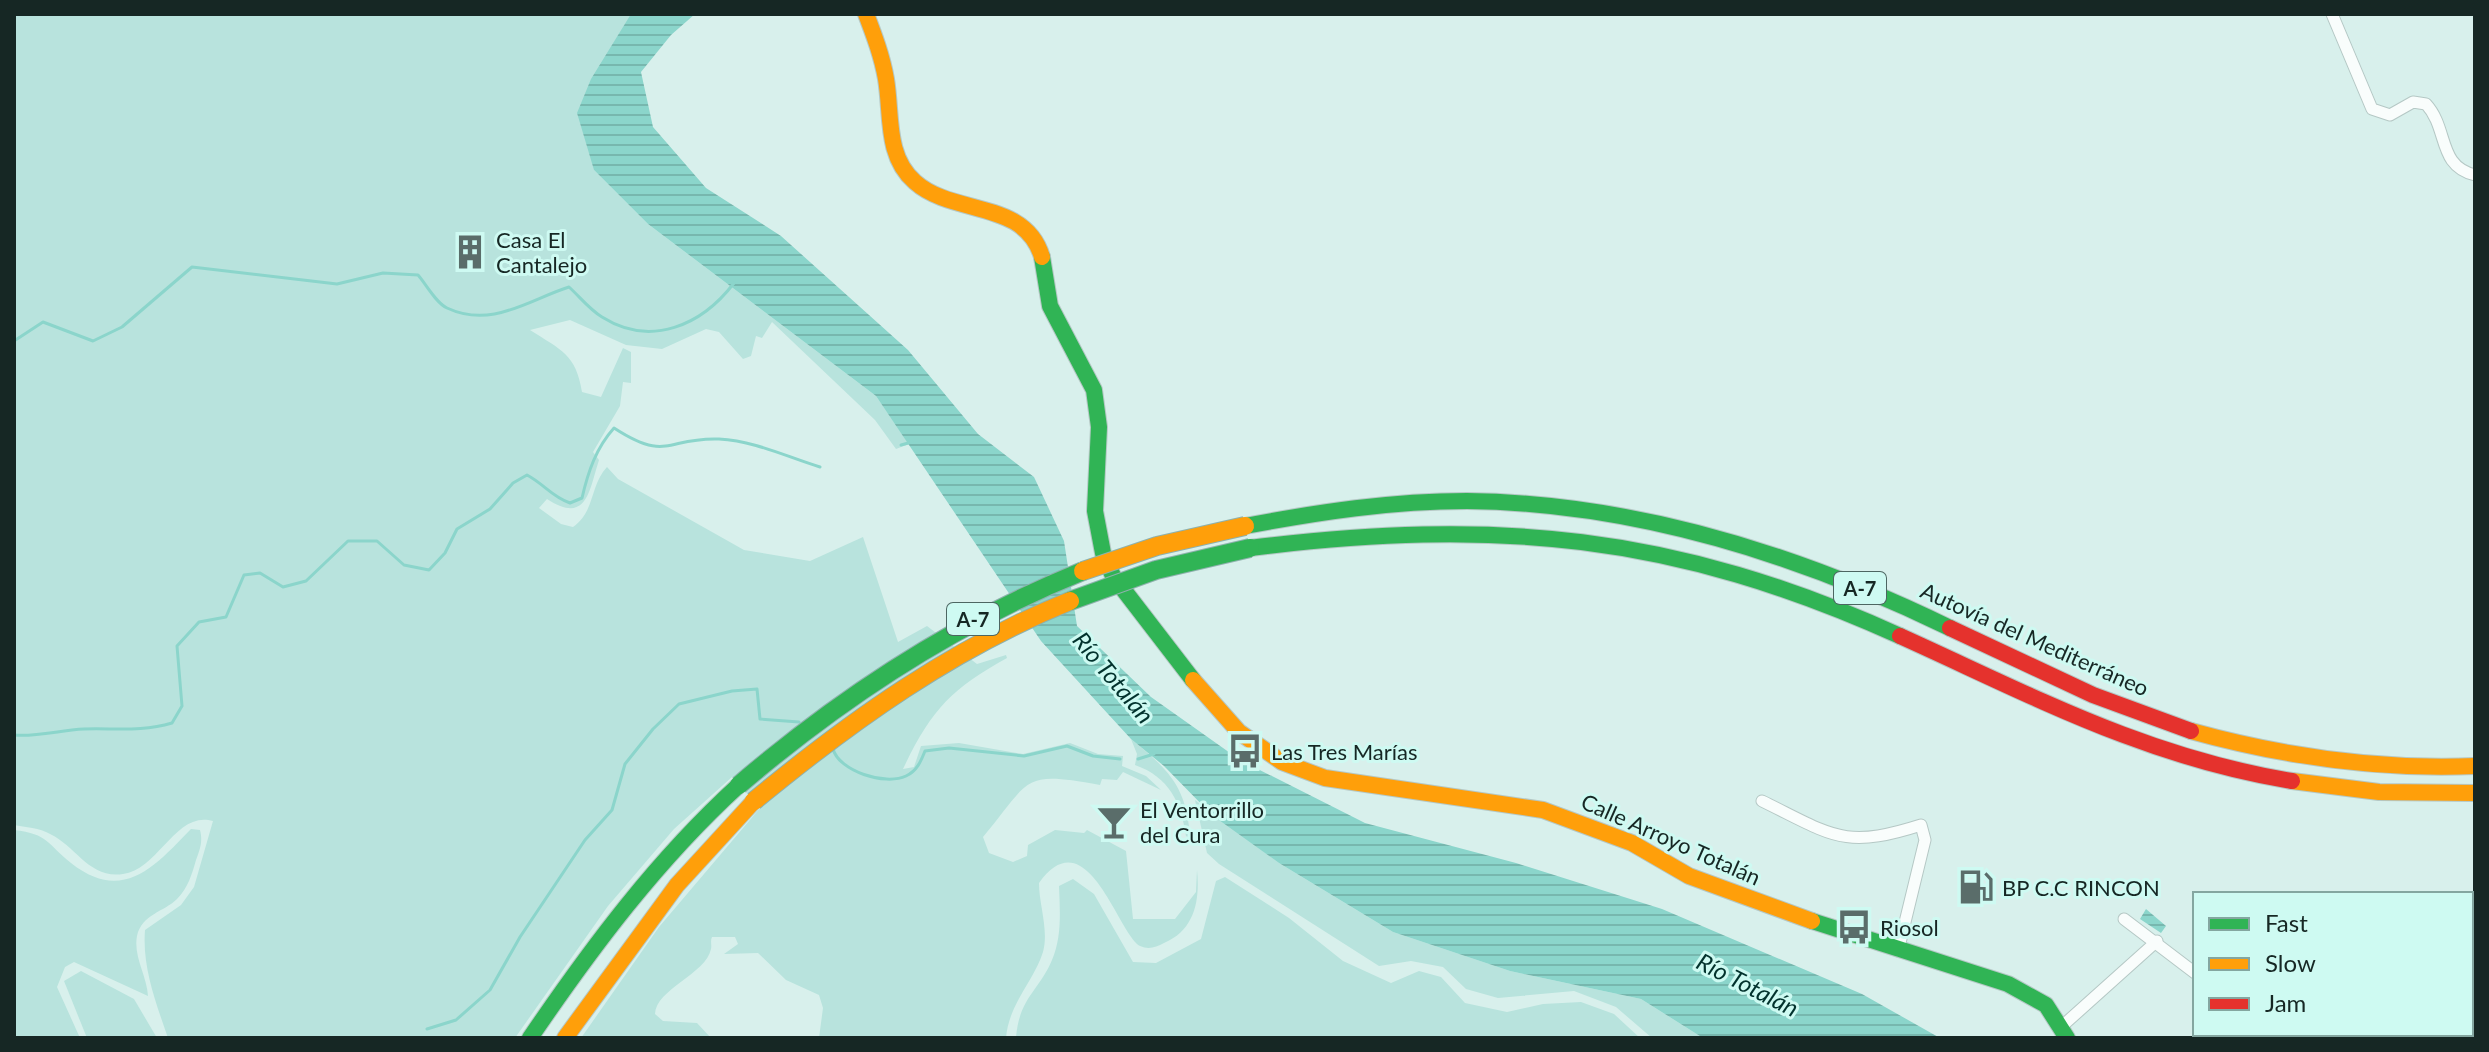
<svg xmlns="http://www.w3.org/2000/svg" width="2489" height="1052" viewBox="0 0 2489 1052" font-family="Lato,sans-serif">
<defs>
<pattern id="water-rules" width="6" height="5" patternUnits="userSpaceOnUse" patternTransform="scale(2)"><rect width="6" height="5" fill="#8bd5cb"/><path d="M0 2.5h6" fill="none" stroke="#77b7ae"/></pattern>
</defs>
<rect width="100%" height="100%" fill="#d8f0ec"/>
<!-- green -->
<g fill="#b8e3dd">
<path d="M14,14H631L594,170L648,224L876,396L909,444L896,449L875,420L772,322L762,338L756,336L751,356L743,359L719,332L706,329L662,349L626,345L570,320L530,330C561,350 576,354 582,392L601,397L623,348L631,352V383L623,382L620,406L593,452L599,460C589,491 587,525 547,499L539,508L561,524L573,527C595,512 590,485 607,467L618,479L744,550L810,561L863,537L898,642L927,626L977,664L1006,655L1007,658C951,689 931,710 903,769L914,767L921,746L959,743L1023,754L1070,743L1098,754L1123,756L1122,766L1146,776L1161,790L1123,772L1117,780L1102,779L1100,785C1021,771 1032,778 983,837L989,853L1013,862L1027,856L1028,845L1055,830L1084,833L1087,830L1126,851L1133,919H1175L1196,892L1197,870C1200,900 1195,930 1164,943C1156,947 1149,950 1140,946C1118,934 1087,816 1039,883C1039,905 1049,930 1043,952C1033,983 1009,1003 1006,1038H819L823,1008L819,995L786,980L758,953L724,954L738,944L735,937H712C710,941 712,945 711,949C706,974 656,989 655,1014L663,1021L697,1023L711,1038H581L659,927L760,808L732,777L674,829L608,906L515,1038H168C156,1003 142,967 145,930L181,905L194,887L213,821C176,810 159,869 123,874C89,879 76,846 50,834C40,828 25,827 14,825Z"/>
<path d="M1131,739C1169,770 1187,787 1190,838L1186,836C1181,802 1169,777 1135,765L1137,754Z"/>
<path d="M1195,800L1279,863L1393,932L1510,971L1641,999L1703,1038H1652L1616,1007L1574,991L1498,998L1466,989L1443,967L1411,961L1379,966L1219,864L1207,853Z"/>
<path d="M191,829L200,830C203,842 200,849 196,860C192,874 188,888 177,899C164,912 142,914 137,936C133,956 147,976 148,996L74,962L65,967L57,987L80,1038H14V830C49,834 47,844 71,863C123,904 155,866 191,829Z"/>
<path d="M1225,877L1289,918L1343,961L1391,983L1419,971L1441,977L1465,1003L1507,1012L1543,1004L1581,1002L1614,1014L1640,1038H1016C1019,998 1039,991 1052,960C1062,937 1060,911 1059,886L1073,879L1094,894L1133,962L1156,963L1201,939L1216,881Z"/>
<path d="M81,971L134,999L157,1038H87L64,981Z"/>
</g>
<!-- water -->
<g fill="url(#water-rules)">
<path d="M631,14H695L671,35L641,72L653,127L706,188L781,236L908,350L978,434L1034,477L1064,541L1077,626L1151,697L1240,760L1365,823L1516,863L1662,909L1862,994L1940,1038H1703L1641,999L1510,971L1393,932L1279,863L1212,815L1164,766L1131,739L1041,641L876,396L648,224L594,170L577,113L591,79Z"/>
<path d="M2146,909L2166,926L2161,933L2140,919Z"/>
</g>
<g fill="none" stroke-linecap="round" stroke-linejoin="round">
<!-- stream -->
<g stroke="#8bd5cb" stroke-width="3">
<path d="M14,341L43,322L93,341L122,327L192,267L337,284L383,273L418,275C426,284 436,303 447,308C492,329 528,300 569,287C579,296 590,310 602,317C651,348 702,325 734,283"/>
<path d="M901,445L912,442"/>
<path d="M14,735C38,737 60,730 84,729C115,728 142,732 172,723L182,706L177,646L199,622L226,617L244,575L260,573L283,587L306,581L348,541H377L404,565L429,570L445,553L457,529L490,509L513,483L527,475C544,484 552,497 570,503L582,498C588,472 596,448 614,428C668,463 666,437 719,439C755,441 787,457 820,467"/>
<path d="M833,749C839,771 885,786 906,776C917,771 921,761 925,751L949,748L1024,756L1067,746L1093,756L1120,759"/>
<path d="M1138,759L1154,754"/>
<path d="M427,1029L456,1020L490,990L520,937L585,840L612,810L625,764L653,729L679,704L732,691L757,689L760,719L799,722"/>
</g>
<!-- street casing -->
<g stroke="#b5c8c5" stroke-width="13">
<g id="street">
<path d="M2332,14L2372,109L2390,115L2413,102L2426,104C2449,129 2437,166 2475,175"/>
<path d="M1762,801C1832,835 1843,850 1921,825L1925,840L1898,951"/>
<path d="M2124,919L2195,973"/>
<path d="M2060,1028L2157,941"/>
<path d="M2257,1038L2260,1034"/>
</g>
</g>
<!-- fast casing -->
<g stroke="#b5c8c5" stroke-width="18">
<g id="fast">
<path d="M1042,257L1050,306L1094,390L1099,427L1095,511L1103,553L1113,576L1193,680"/>
<path d="M1245,526C1319,512 1392,501 1467,501C1635,503 1800,555 1950,628"/>
<path d="M1250,548C1495,518 1673,533 1900,636"/>
<path d="M1812,921L2008,984L2046,1005L2067,1038"/>
<path d="M530,1038C592,947 657,860 739,785"/>
</g>
</g>
<!-- slow casing -->
<g stroke="#b5c8c5" stroke-width="18">
<g id="slow">
<path d="M866,14C874,35 882,56 886,79C892,114 885,156 915,182C953,216 1025,199 1042,257"/>
<path d="M1193,680L1239,732L1282,762L1325,778L1543,810L1632,843L1689,876L1812,921"/>
<path d="M2191,731C2285,757 2377,770 2475,766"/>
<path d="M2292,781L2379,792L2475,793"/>
<path d="M565,1038L677,885L754,801"/>
</g>
</g>
<!-- jam casing -->
<g stroke="#b5c8c5" stroke-width="18">
<g id="jam">
<path d="M1950,628L2093,695L2191,731"/>
<path d="M1900,636C2033,696 2145,757 2292,781"/>
</g>
</g>
<!-- street -->
<use href="#street" stroke="#f9fdfc" stroke-width="11"/>
<!-- fast -->
<use href="#fast" stroke="#30b455" stroke-width="16"/>
<!-- slow -->
<use href="#slow" stroke="#ff9f0a" stroke-width="16"/>
<!-- jam -->
<use href="#jam" stroke="#e5322d" stroke-width="16"/>
<!-- fast-bridge casing -->
<g stroke="#8eb1ad" stroke-width="20" stroke-linecap="butt">
<g id="fast-bridge">
<path d="M1070,601L1156,570L1250,548"/>
<path d="M739,785C844,695 955,623 1083,571"/>
</g>
</g>
<!-- slow-bridge casing -->
<g stroke="#8eb1ad" stroke-width="20" stroke-linecap="butt">
<g id="slow-bridge">
<path d="M1083,571L1157,546L1245,526"/>
<path d="M754,801C851,721 953,648 1070,601"/>
</g>
</g>
<!-- fast-bridge -->
<use href="#fast-bridge" stroke="#30b455" stroke-width="18"/>
<!-- slow-bridge -->
<use href="#slow-bridge" stroke="#ff9f0a" stroke-width="18"/>
</g>
<!-- icons -->
<defs>
<g id="building-bare" transform="scale(2.76)"><path d="M-4-6H4V6H1V3H-1V6H-4ZM-2.5-4.3h1.7v1.8h-1.7ZM.8-4.3h1.7v1.8H.8ZM-2.5-1h1.7V.8h-1.7ZM.8-1h1.7V.8H.8Z" fill="#5a6d6a" stroke="#cefaf2" stroke-width="2.5" paint-order="stroke"/></g>
<g id="bus-bare" transform="scale(2.76)"><path d="M-5-6H5V4H4V6H2V4H-2V6H-4V4H-5ZM-3.5-4V0h7V-4ZM-3.5 1.2v1.5H-2V1.2ZM2 1.2v1.5H3.5V1.2Z" fill="#5a6d6a" stroke="#cefaf2" stroke-width="2.5" paint-order="stroke"/></g>
<g id="bar-bare" transform="scale(2.76)"><path d="M-6-5H6L.8 .8V4.5H3.5V6h-7V4.5H-.8V.8Z" fill="#5a6d6a" stroke="#cefaf2" stroke-width="2.5" paint-order="stroke"/></g>
<g id="fuel-bare" transform="scale(2.76)"><path d="M-5.5-6h7V0h2V4h1.3V-2.5L3-4.5l.8-.8L6-3V5H2.5V1h-1V6h-7ZM-4.2-4.7v3.2H.2V-4.7Z" fill="#5a6d6a" stroke="#cefaf2" stroke-width="2.5" paint-order="stroke"/></g>
</defs>
<g fill-rule="evenodd">
<use href="#building-bare" x="470" y="252"/>
<use href="#bus-bare" x="1245" y="751"/>
<use href="#bar-bare" x="1114" y="822"/>
<use href="#fuel-bare" x="1976" y="887"/>
<use href="#bus-bare" x="1854" y="927"/>
</g>
<g text-anchor="middle" dominant-baseline="central" stroke-width="6" stroke-linejoin="round" paint-order="stroke">
<!-- shield labels -->
<g fill="#cefaf2" stroke="#4d6662" stroke-width="2">
<rect x="1834" y="572" width="52" height="32" rx="6"/>
<rect x="947" y="603" width="52" height="32" rx="6"/>
</g>
<g font-size="20" font-weight="bold" fill="#162724">
<text x="1860" y="588">A-7</text>
<text x="973" y="619">A-7</text>
</g>
<!-- poi labels -->
<g font-size="22" fill="#162724" stroke="#cefaf2" text-anchor="start">
<text x="496" y="239">Casa El<tspan x="496" dy="25">Cantalejo</tspan></text>
<text x="1271" y="751">Las Tres Marías</text>
<text x="1140" y="809">El Ventorrillo<tspan x="1140" dy="25">del Cura</tspan></text>
<text x="2002" y="887">BP C.C RINCON</text>
<text x="1880" y="927">Riosol</text>
</g>
<!-- street labels -->
<g font-size="22" fill="#162724" stroke="#cefaf2">
<text transform="translate(2035 639) rotate(24)">Autovía del Mediterráneo</text>
<text transform="translate(1671 839) rotate(24)">Calle Arroyo Totalán</text>
</g>
<!-- water labels -->
<g font-size="24" font-style="italic" fill="#02322d" stroke="#cefaf2">
<text transform="translate(1114 677) rotate(50)">Río Totalán</text>
<text transform="translate(1748 984) rotate(27)">Río Totalán</text>
</g>
</g>
<!-- border -->
<rect width="2489" height="1052" fill="none" stroke="#162724" stroke-width="32"/>
<!-- legend -->
<rect x="2193" y="892" width="280" height="144" fill="#cefaf2" stroke="#84a6a0" stroke-width="2"/>
<rect x="2209" y="918" width="40" height="12" fill="#30b455" stroke="#84a6a0" stroke-width="2"/>
<text x="2265" y="932" font-size="24" fill="#162724">Fast</text>
<rect x="2209" y="958" width="40" height="12" fill="#ff9f0a" stroke="#84a6a0" stroke-width="2"/>
<text x="2265" y="972" font-size="24" fill="#162724">Slow</text>
<rect x="2209" y="998" width="40" height="12" fill="#e5322d" stroke="#84a6a0" stroke-width="2"/>
<text x="2265" y="1012" font-size="24" fill="#162724">Jam</text>
</svg>
